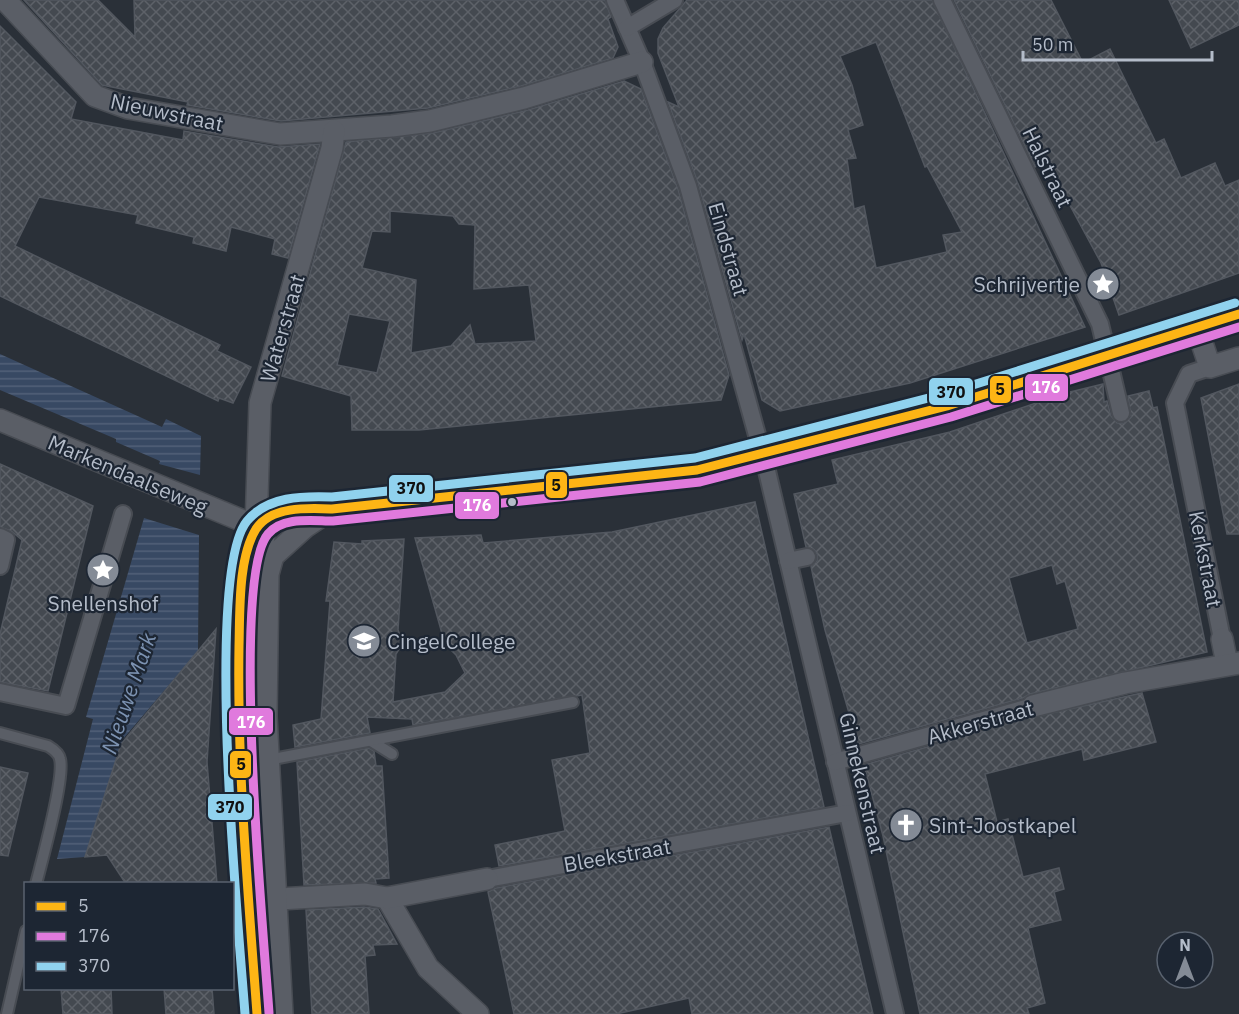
<svg xmlns="http://www.w3.org/2000/svg" width="1239" height="1014" viewBox="0 0 1239 1014" font-family="'IBM Plex Sans',sans-serif">
<defs>
<pattern id="water-rules" width="6" height="5" patternUnits="userSpaceOnUse" patternTransform="scale(1.5)"><rect width="6" height="5" fill="#384963"/><path d="M0 2.5h6" fill="none" stroke="#526178"/></pattern>
<pattern id="building-cross-hatch" width="8" height="8" patternUnits="userSpaceOnUse" patternTransform="scale(1.5)"><rect width="8" height="8" fill="#444950"/><path d="M0 0l8 8M0 8l8-8" fill="none" stroke="#5d6168"/></pattern>
</defs>
<rect width="100%" height="100%" fill="#2a3038"/>
<!-- water -->
<g fill="url(#water-rules)">
<path d="M0,354L162,427L166,419L201,436L200,475L159,464L160,461L116,442V439L0,390Z"/>
<path d="M144,518L199,535L198,651L123,739L85,857L57,859L93,719L86,717Z"/>
</g>
<!-- building -->
<g fill="url(#building-cross-hatch)" stroke="#52575f" stroke-width="1.5" fill-rule="evenodd">
<path d="M24,0H98L135,37L134,0H605L611,17L608,19L618,47L613,58L521,86L428,108L281,121L187,105L188,102L102,85Z"/>
<path d="M687,0H932L1085,327L910,383L780,411L762,400L744,334L742,340L698,183L668,102L679,107L658,53V39L663,28ZM876,42L925,167L927,166L962,232L943,235L947,252L876,268L864,206L854,209L847,159L856,158L848,130L863,125L852,85L840,56Z"/>
<path d="M954,0H1051L1083,63L1110,49L1156,143L1164,139L1181,178L1215,163L1225,186L1239,180V273L1119,315L1101,263L1046,161L1035,167Z"/>
<path d="M1169,0H1239V25L1191,48Z"/>
<path d="M0,26L76,102L71,119L183,140L184,131L278,147L320,144L288,258L272,254L275,239L231,227L226,251L193,243L194,237L136,223L138,215L39,197L15,246L220,345L217,351L251,367L233,403L219,398L218,401L0,296Z"/>
<path d="M624,81L641,89L678,189L729,375L721,400L419,430H352L351,396L282,376L346,142L433,133L528,110ZM390,211L453,216L459,224L475,225L474,289L529,285L536,341L475,344L470,325L451,346L411,353L416,280L362,268L372,231L390,232ZM349,314L390,321L377,373L337,365Z"/>
<path d="M1103,384L1104,402L1107,401L1111,416L1117,423H1124L1131,417L1128,396L1149,391L1153,408L1157,407L1207,652L1030,694L1023,698L858,744L825,630L813,576L811,566L817,561V554L814,550L806,547L794,494L838,484L832,460L950,432L1066,393ZM1052,565L1057,584L1065,581L1078,629L1027,643L1009,578Z"/>
<path d="M1239,384V534H1227L1201,398Z"/>
<path d="M0,464L93,506L48,691L0,682V634L22,540L11,531L0,527Z"/>
<path d="M755,502L824,807L499,866L495,845L565,831L552,760L590,753L582,695L413,725L412,719L367,717L370,733L295,747L293,725L321,719L330,601H326L334,542L362,544V541L404,539L398,630L403,643L396,654L393,702L445,692L465,673L456,655L445,644L415,538L481,535L483,543L612,532Z"/>
<path d="M216,629L207,762L217,884H126L107,855L85,857L121,744Z"/>
<path d="M1142,693L1156,742L1084,760L1082,749L985,774L997,822L1008,819L1023,877L1059,868L1064,889L1054,892L1061,920L1028,928L1045,1003L1027,1008L1029,1014H920L883,836L864,765L1029,718Z"/>
<path d="M369,748L374,751L376,766H382L389,878L375,879L376,883L304,885L297,762Z"/>
<path d="M0,767L28,773L8,856L0,855Z"/>
<path d="M829,827L873,1014H692L689,998L616,1014H514L488,892L496,888Z"/>
<path d="M364,907L378,909L397,944L373,945L375,955L365,956L369,1014H312L306,910Z"/>
<path d="M61,988H111L112,1014H63Z"/>
<path d="M164,988H212L214,1014H166Z"/>
</g>
<g fill="none" stroke-linecap="round" stroke-linejoin="round">
<!-- service casing -->
<g stroke="#484c53" stroke-width="14">
<g id="service">
<path d="M0,733L48,746C53,749 59,753 60,759C65,778 42,860 36,884"/>
<path d="M371,741L392,754"/>
<path d="M242,761L268,760L573,702"/>
<path d="M7,1014L26,931"/>
</g>
</g>
<!-- pedestrian casing -->
<g stroke="#484c53" stroke-width="20">
<g id="pedestrian">
<path d="M615,0L642,62L688,186L767,471L895,1014"/>
<path d="M942,0L1100,324L1121,413"/>
<path d="M627,28L674,0"/>
<path d="M1210,367L1189,374L1175,403L1222,639"/>
<path d="M0,537L6,540L0,566"/>
<path d="M788,561L807,557"/>
<path d="M0,692L66,706L123,514"/>
<path d="M835,762L1033,706"/>
<path d="M487,879L847,813"/>
</g>
</g>
<!-- minor casing -->
<g stroke="#484c53" stroke-width="24">
<g id="minor">
<path d="M5,0L95,96L128,108L280,134L392,126L430,121L524,98L642,62"/>
<path d="M1197,328L1210,367L1239,358"/>
<path d="M0,420L248,523L264,538"/>
<path d="M256,528L260,403L332,148L334,131"/>
<path d="M1222,639L1227,664"/>
<path d="M1033,706L1125,683L1239,663"/>
<path d="M387,898L428,968L478,1014"/>
<path d="M262,900L365,894L387,898L487,879"/>
<path d="M257,1014C252,938 219,573 256,529C275,506 306,508 332,509L619,480L697,470L947,406L1239,314"/>
<path d="M282,1014L266,716L268,574L273,556L305,527L332,509"/>
</g>
</g>
<!-- service -->
<use href="#service" stroke="#5a5e66" stroke-width="10"/>
<!-- pedestrian -->
<use href="#pedestrian" stroke="#5a5e66" stroke-width="16"/>
<!-- minor -->
<use href="#minor" stroke="#5a5e66" stroke-width="21"/>
<!-- bus-1 casing -->
<g stroke="#1d2633" stroke-width="14">
<path id="bus-1" d="M257,1014C248,891 237,769 239,646C240,612 238,558 256,529C271,506 308,508 332,509L697,470L947,406L1239,314"/>
</g>
<!-- bus-2 casing -->
<g stroke="#1d2633" stroke-width="14">
<path id="bus-2" d="M269,1013C264,939 230,578 268,534C283,516 313,521 333,521L700,482L951,417L1239,327"/>
</g>
<!-- bus-3 casing -->
<g stroke="#1d2633" stroke-width="14">
<path id="bus-3" d="M245,1014C239,932 204,574 247,521C268,496 302,496 332,497L695,458L944,394L1235,303"/>
</g>
<!-- bus-1 -->
<use href="#bus-1" stroke="#fdb515" stroke-width="9"/>
<!-- bus-2 -->
<use href="#bus-2" stroke="#e07add" stroke-width="9"/>
<!-- bus-3 -->
<use href="#bus-3" stroke="#90d2ee" stroke-width="9"/>
</g>
<!-- icons -->
<defs>
<g id="sight-disc" transform="scale(1.725)"><circle r="9.5" fill="#848b96" stroke="#1d2633"/><path d="M0-6L1.8-2.2L6-1.7L2.9 1.2L3.7 5.4L0 3.3L-3.7 5.4L-2.9 1.2L-6-1.7L-1.8-2.2Z" fill="#fff"/></g>
<g id="school-disc" transform="scale(1.725)"><circle r="9.5" fill="#848b96" stroke="#1d2633"/><path d="M0-5L7-2L0 1L-7-2ZM-4 1L0 2.5L4 1V4Q0 6-4 4Z" fill="#fff"/></g>
<g id="church-disc" transform="scale(1.725)"><circle r="9.5" fill="#848b96" stroke="#1d2633"/><path d="M-1.2-6h2.4v3.5h3.3v2.4h-3.3V6h-2.4V-.1h-3.3v-2.4h3.3Z" fill="#fff"/></g>
</defs>
<g fill-rule="evenodd">
<use href="#sight-disc" x="1103" y="284"/>
<use href="#sight-disc" x="103" y="570"/>
<use href="#school-disc" x="364" y="641"/>
<use href="#church-disc" x="906" y="825"/>
</g>
<!-- markers -->
<circle fill="#b4bcc9" stroke="#1d2633" stroke-width="2" cx="512" cy="502" r="5"/>
<g text-anchor="middle" dominant-baseline="central" stroke-width="4.5" stroke-linejoin="round" paint-order="stroke">
<!-- street labels -->
<g font-size="21" fill="#b4bcc9" stroke="#1d2633">
<text transform="translate(167 112) rotate(12)">Nieuwstraat</text>
<text transform="translate(1048 167) rotate(64)">Halstraat</text>
<text transform="translate(729 249) rotate(74)">Eindstraat</text>
<text transform="translate(282 328) rotate(-74)">Waterstraat</text>
<text transform="translate(128 474) rotate(23)">Markendaalseweg</text>
<text transform="translate(1206 559) rotate(79)">Kerkstraat</text>
<text transform="translate(980 722) rotate(-16)">Akkerstraat</text>
<text transform="translate(863 783) rotate(77)">Ginnekenstraat</text>
<text transform="translate(617 855) rotate(-10)">Bleekstraat</text>
</g>
<!-- poi labels -->
<g font-size="21" fill="#b4bcc9" stroke="#1d2633" text-anchor="start">
<text x="1080" y="284" text-anchor="end">Schrijvertje</text>
<text x="103" y="603" text-anchor="middle">Snellenshof</text>
<text x="387" y="641">CingelCollege</text>
<text x="929" y="825">Sint-Joostkapel</text>
</g>
<!-- water labels -->
<g font-size="22" font-style="italic" fill="#7c92b1" stroke="#1d2633">
<text transform="translate(128 693) rotate(-71)">Nieuwe Mark</text>
</g>
</g>
<g stroke="#1d2633" stroke-width="2">
<rect x="1024" y="373" width="45" height="29" rx="6" fill="#e07add"/>
<rect x="989" y="375" width="23" height="29" rx="6" fill="#fdb515"/>
<rect x="928" y="377" width="46" height="29" rx="6" fill="#90d2ee"/>
<rect x="545" y="471" width="23" height="28" rx="6" fill="#fdb515"/>
<rect x="388" y="474" width="46" height="29" rx="6" fill="#90d2ee"/>
<rect x="454" y="491" width="46" height="29" rx="6" fill="#e07add"/>
<rect x="228" y="707" width="46" height="29" rx="6" fill="#e07add"/>
<rect x="229" y="750" width="23" height="29" rx="6" fill="#fdb515"/>
<rect x="207" y="793" width="46" height="28" rx="6" fill="#90d2ee"/>
</g>
<g font-size="16" text-anchor="middle" font-weight="bold" fill="#fff">
<text x="1046" y="393">176</text>
<text x="477" y="511">176</text>
<text x="251" y="728">176</text>
</g>
<g font-size="16" text-anchor="middle" font-weight="bold" fill="#111">
<text x="1000" y="395">5</text>
<text x="951" y="398">370</text>
<text x="556" y="491">5</text>
<text x="411" y="494">370</text>
<text x="241" y="770">5</text>
<text x="230" y="813">370</text>
</g>
<!-- legend -->
<rect x="24" y="882" width="210" height="108" fill="#1d2633" stroke="#59626f" stroke-width="1.5"/>
<rect x="36" y="902" width="30" height="9" fill="#fdb515" stroke="#59626f" stroke-width="1.5"/>
<text x="78" y="912" font-size="18" fill="#b4bcc9">5</text>
<rect x="36" y="932" width="30" height="9" fill="#e07add" stroke="#59626f" stroke-width="1.5"/>
<text x="78" y="942" font-size="18" fill="#b4bcc9">176</text>
<rect x="36" y="962" width="30" height="9" fill="#90d2ee" stroke="#59626f" stroke-width="1.5"/>
<text x="78" y="972" font-size="18" fill="#b4bcc9">370</text>
<!-- north arrow -->
<g transform="translate(1185 960)"><circle r="28" fill="#1d2633" stroke="#59626f" stroke-width="1.5"/>
<path d="M0-4.5L10 22L0 15L-10 22Z" fill="#848b96"/>
<text y="-9" font-size="16" font-weight="bold" text-anchor="middle" fill="#b4bcc9">N</text>
</g>
<!-- scale -->
<path d="M1023 51v9h189v-9" fill="none" stroke="#b4bcc9" stroke-width="3"/>
<text x="1032" y="51" font-size="18" fill="#b4bcc9" stroke="#1d2633" stroke-width="4.5" paint-order="stroke">50 m</text>
</svg>
